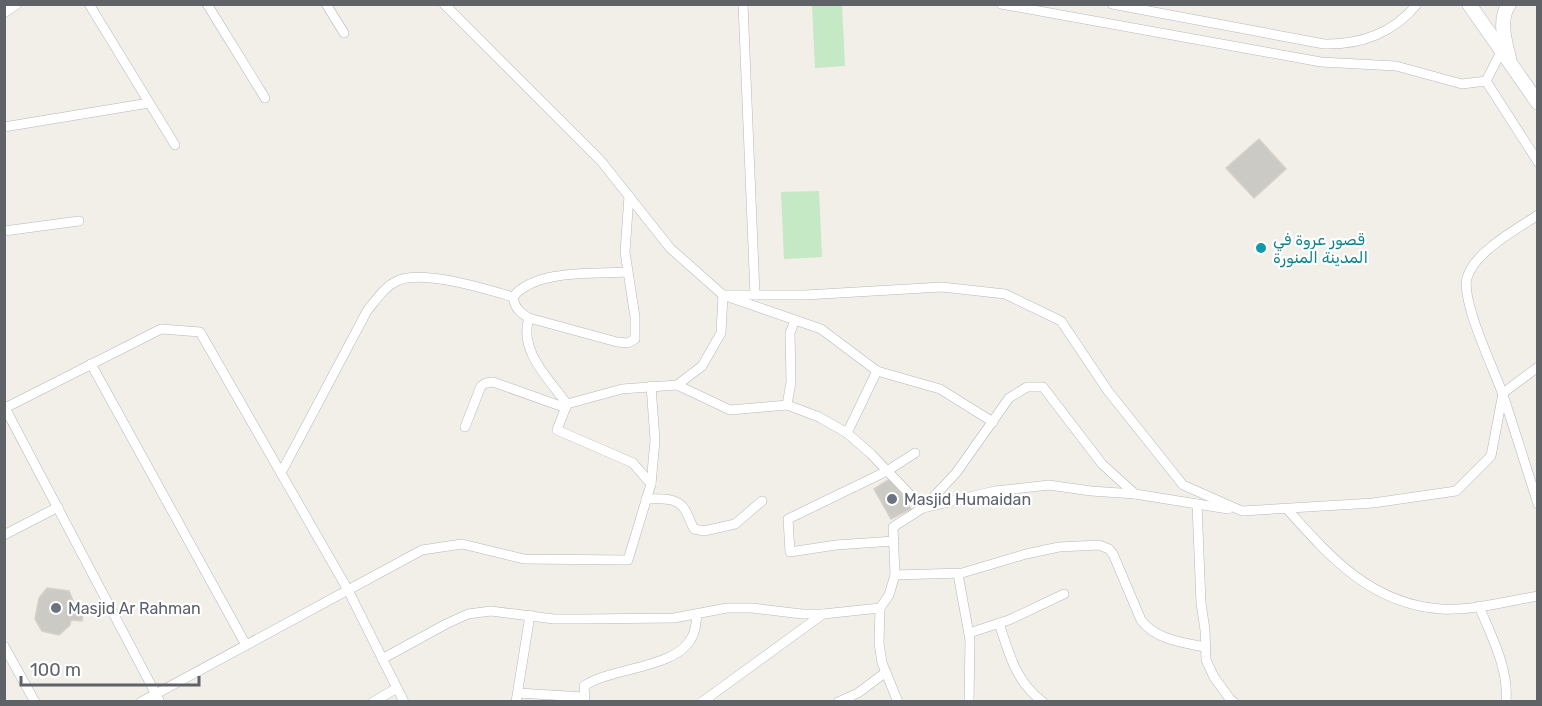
<svg xmlns="http://www.w3.org/2000/svg" width="1542" height="706" viewBox="0 0 1542 706" font-family="Rubik,'Noto Sans Arabic',sans-serif">
<rect width="100%" height="100%" fill="#f1efe8"/>
<!-- green -->
<g fill="#c5e8c5">
<path d="M812,5H842L845,66L815,68Z"/>
<path d="M819,191L822,257L784,259L781,192Z"/>
</g>
<!-- building -->
<g fill="#cccac5" stroke="#d6d1c6" stroke-width="1.5">
<path d="M1259,139L1286,169L1254,198L1226,168Z"/>
<path d="M891,478L911,509L891,519L874,489Z"/>
<path d="M47,588L69,591L74,603L73,613L83,615L82,621L71,620L70,625L59,635L42,631L35,619L39,598Z"/>
</g>
<g fill="none" stroke-linecap="round" stroke-linejoin="round">
<!-- minor casing -->
<g stroke="#b5b8bc" stroke-width="10">
<g id="minor">
<path d="M89,4L175,145"/>
<path d="M207,4L265,98"/>
<path d="M326,4L344,33"/>
<path d="M444,4L601,161L670,248L723,295H805L942,287L1005,294L1061,321L1108,391L1183,485L1242,511L1373,503L1456,491L1491,456L1503,393L1538,367"/>
<path d="M743,4L755,295"/>
<path d="M1001,4L1321,62L1396,66L1462,84L1486,81L1501,52"/>
<path d="M1112,4L1324,44C1360,45 1394,33 1417,4"/>
<path d="M4,13L17,4"/>
<path d="M1486,81L1538,162"/>
<path d="M4,127L149,103"/>
<path d="M1538,215C1517,229 1474,252 1467,278C1461,302 1494,369 1503,395C1515,431 1526,467 1538,504"/>
<path d="M4,231L79,221"/>
<path d="M513,297C515,308 519,312 529,318L617,342L628,343L635,339V317L625,252L629,196"/>
<path d="M513,297C535,269 594,274 627,272"/>
<path d="M529,318C518,351 550,380 567,404"/>
<path d="M91,364L246,645"/>
<path d="M677,385L730,410L787,405L819,417L847,433L871,454L923,508L995,491L1049,485L1091,491L1135,494L1228,509"/>
<path d="M787,405L791,382L790,333L795,320"/>
<path d="M4,406L160,702"/>
<path d="M5,408L161,329L200,332L348,590L397,688"/>
<path d="M465,427L481,386L486,383L493,382L566,408"/>
<path d="M847,433L877,371"/>
<path d="M281,473L367,311C376,300 384,287 397,281C422,269 486,289 513,297"/>
<path d="M651,484L633,463L557,430L567,404L622,389L677,385L702,366L721,333L723,295L821,329L877,371L940,389L993,422"/>
<path d="M646,499C658,499 675,497 683,507C688,513 690,522 694,529L704,531L735,524L762,501"/>
<path d="M1197,504L1201,603L1205,630L1206,660L1214,677L1230,699L1234,702"/>
<path d="M1287,509C1330,557 1371,604 1441,609C1471,611 1508,601 1538,596"/>
<path d="M4,535L58,507"/>
<path d="M894,541L836,545L790,552L788,519L887,471L915,453"/>
<path d="M958,574L970,640L969,702"/>
<path d="M895,575L962,573L1026,554L1059,547L1099,545L1109,549L1113,554L1141,620C1156,640 1182,642 1204,647"/>
<path d="M1479,606C1491,636 1509,668 1506,702"/>
<path d="M999,623C1009,654 1016,682 1043,702"/>
<path d="M969,633L1009,620L1064,594"/>
<path d="M4,646L35,702"/>
<path d="M382,659L446,624L468,614L491,611L554,619H583L674,618L727,608H752L802,614H823L880,608"/>
<path d="M518,693L584,697"/>
<path d="M141,702L422,550L462,544L524,559L628,560L651,484L655,440L651,386"/>
<path d="M373,702L397,688L404,702"/>
<path d="M516,702L530,615"/>
<path d="M585,702L584,686C611,667 677,669 692,637C696,630 696,622 697,614"/>
<path d="M702,702L823,614"/>
<path d="M838,702L858,693L886,672"/>
<path d="M898,702L882,663L879,643L880,608L889,595L895,575L893,527L923,508L956,473L1009,398L1027,387H1043L1102,464L1135,494"/>
</g>
</g>
<!-- secondary casing -->
<g stroke="#b6babf" stroke-width="15">
<g id="secondary">
<path d="M1469,4L1538,103"/>
<path d="M1509,4C1498,20 1505,41 1509,58"/>
</g>
</g>
<!-- minor -->
<use href="#minor" stroke="#fff" stroke-width="9"/>
<!-- secondary -->
<use href="#secondary" stroke="#fff" stroke-width="14"/>
</g>
<!-- markers -->
<circle fill="#0f9aa8" stroke="#fff" stroke-width="2" cx="1261" cy="248" r="6"/>
<g fill="#6b7280" stroke="#fff" stroke-width="2">
<circle cx="892" cy="499" r="6"/>
<circle cx="56" cy="608" r="6"/>
</g>
<g text-anchor="middle" dominant-baseline="central" stroke-width="4.5" stroke-linejoin="round" paint-order="stroke">
<!-- culture labels -->
<g font-size="16" fill="#0d838f" stroke="#fff" text-anchor="start">
<text x="1273" y="239">قصور عروة في<tspan x="1273" dy="18">المدينة المنورة</tspan></text>
</g>
<!-- worship labels -->
<g font-size="16" fill="#5b616d" stroke="#fff" text-anchor="start">
<text x="904" y="499">Masjid Humaidan</text>
<text x="68" y="608">Masjid Ar Rahman</text>
</g>
</g>
<!-- border -->
<rect width="1542" height="706" fill="none" stroke="#5f6368" stroke-width="12"/>
<!-- scale -->
<path d="M21 676v9h178v-9" fill="none" stroke="#5f6368" stroke-width="3"/>
<text x="30" y="676" font-size="18" fill="#5f6368" stroke="#ffffff" stroke-width="4.5" paint-order="stroke">100 m</text>
</svg>
